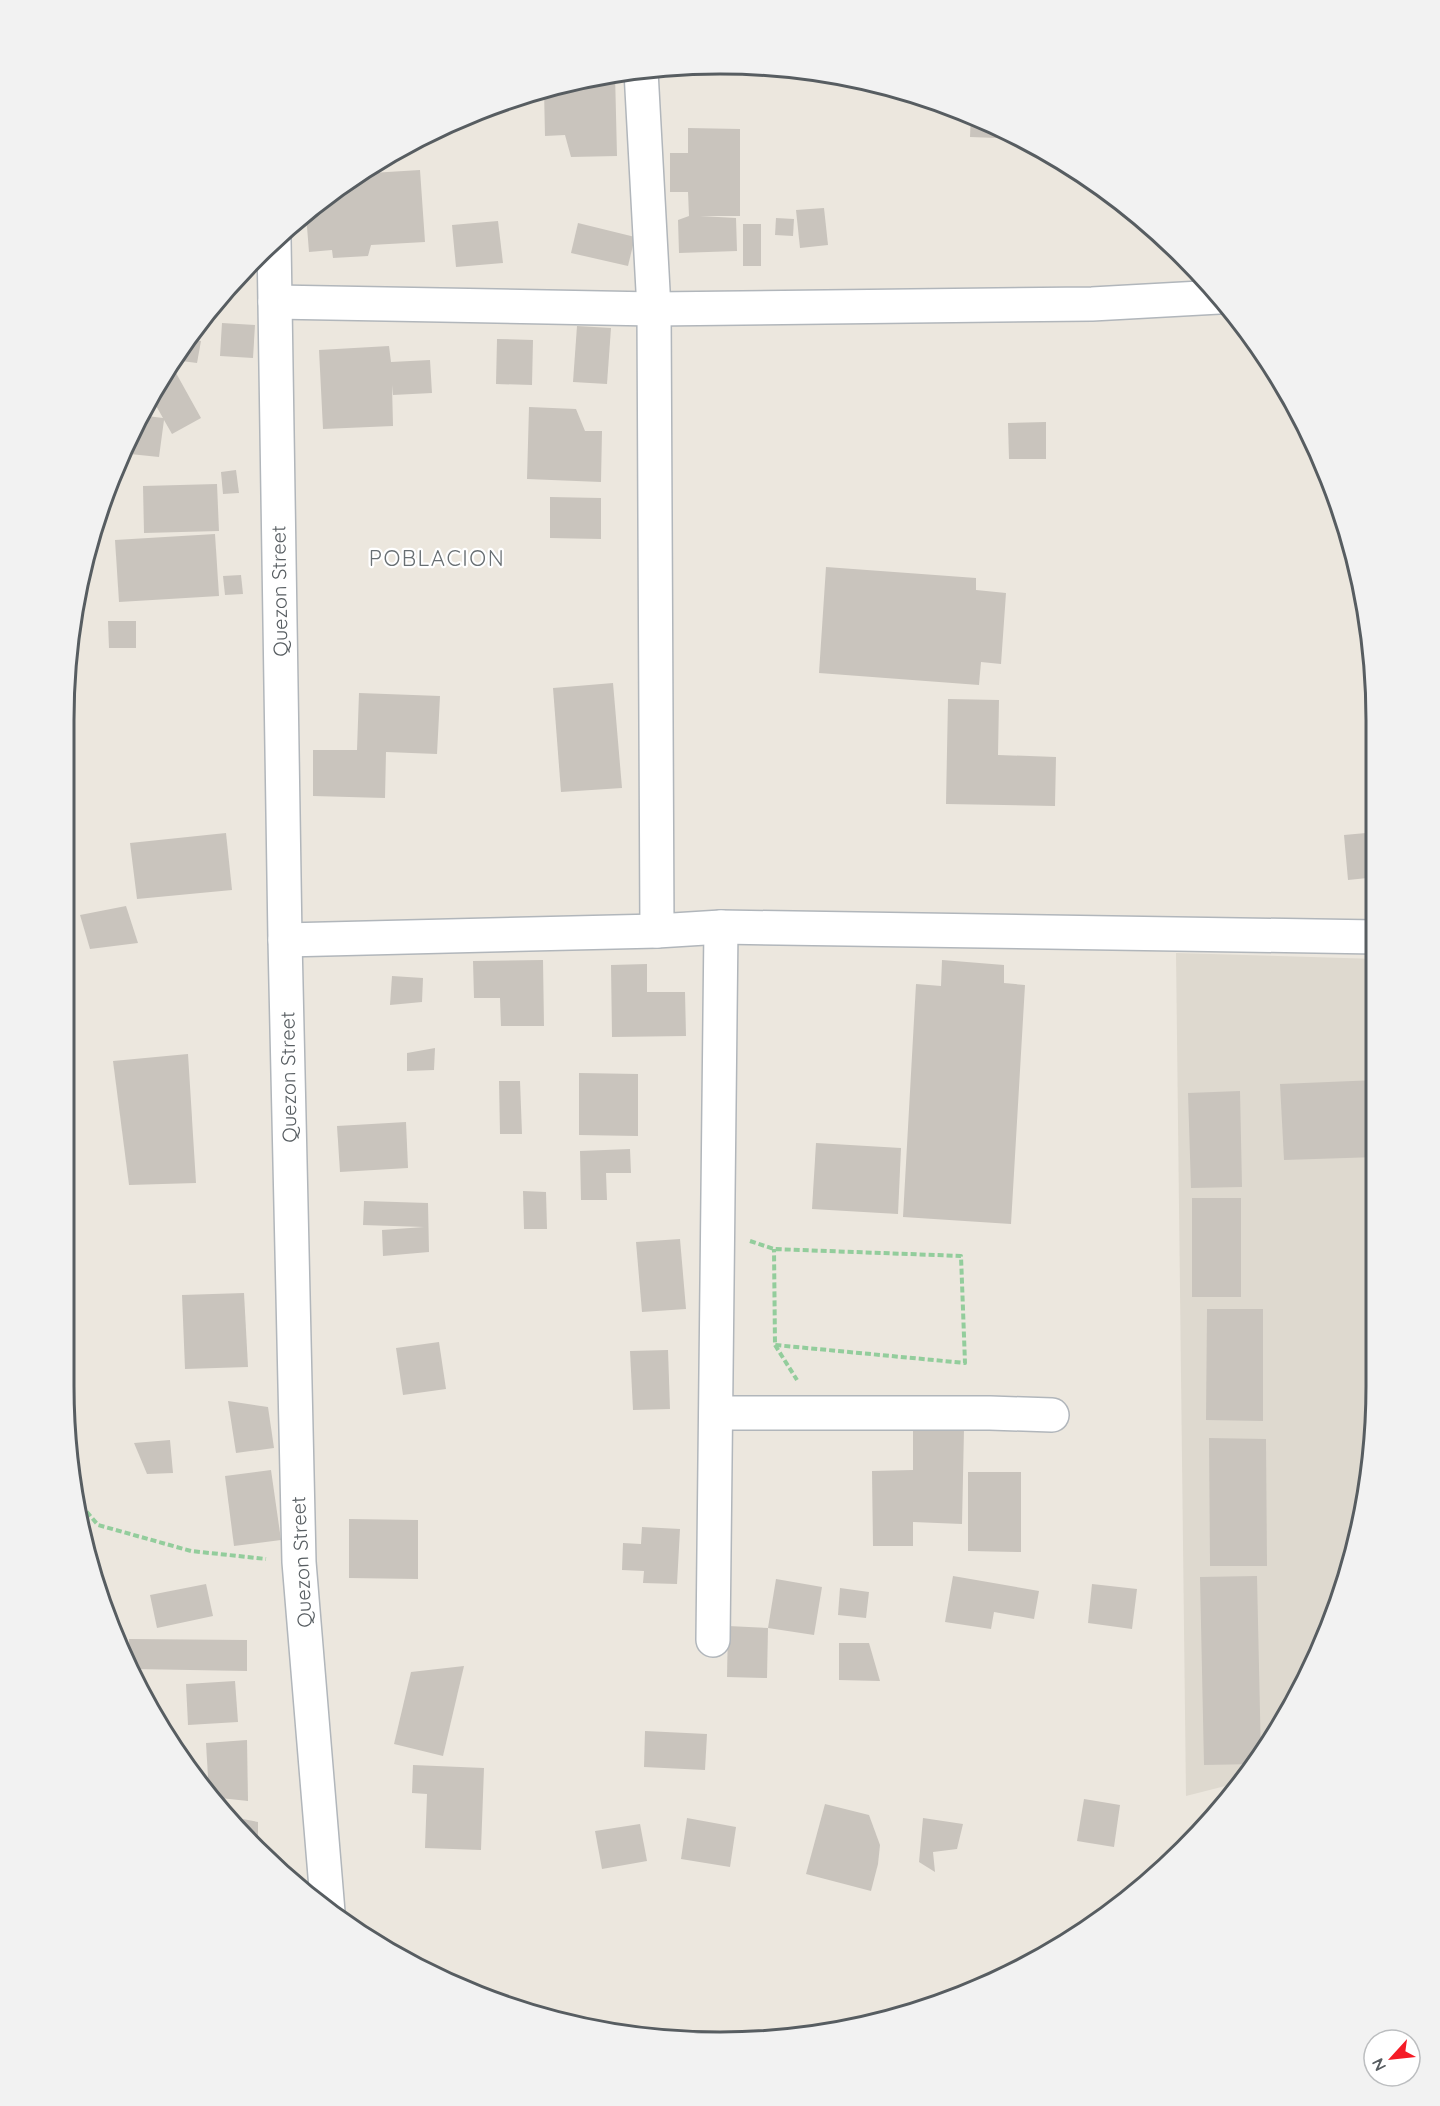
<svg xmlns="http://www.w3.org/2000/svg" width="1440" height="2106" viewBox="0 0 1440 2106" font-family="Quicksand,sans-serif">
<rect width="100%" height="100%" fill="#ece7de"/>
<!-- education -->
<path fill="#ded9cf" d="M1176,953L1377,959V1386L1364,1514L1309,1677L1266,1751L1241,1782L1186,1796Z"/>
<!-- building -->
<g fill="#c9c4bd">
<path d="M615,73L617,156L571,157L565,135L545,136L544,90L591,76Z"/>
<path d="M971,113L997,127V138L970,137Z"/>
<path d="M688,128L740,129V216H700L736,218L737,251L679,253L678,220L689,216L688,192H670V153H688Z"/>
<path d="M420,170L425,242L371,245L368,256L333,258L332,250L309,252L306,214L355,174Z"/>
<path d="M824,208L828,245L800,248L796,210Z"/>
<path d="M776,218L794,219L793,236L775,235Z"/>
<path d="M498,221L503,263L456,267L452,225Z"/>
<path d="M578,223L635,237L628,266L571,253Z"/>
<rect x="743" y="224" width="18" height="42"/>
<path d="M222,323L255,325L253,358L220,356Z"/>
<path d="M577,326L611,328L607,384L573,382Z"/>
<path d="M187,339L201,341L197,363L174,360Z"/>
<path d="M497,339L533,340L532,385L496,384Z"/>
<path d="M389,346L391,362L430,360L432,393L393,395L392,385L393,426L323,429L319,350Z"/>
<path d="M171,364L201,418L172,434L164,420L159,457L130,454L133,425L139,415L163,418L151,397Z"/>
<path d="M529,407L576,409L585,431H602L601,482L527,479Z"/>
<path d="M1046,422V459H1009L1008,423Z"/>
<path d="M236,470L239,493L223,494L221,472Z"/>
<path d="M217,484L219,531L144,533L143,486Z"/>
<path d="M550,497L601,498V539L550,538Z"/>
<path d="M215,534L219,596L119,602L115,540Z"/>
<path d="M826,567L976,578V590L1006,593L1001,664L981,662L979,685L819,673Z"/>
<path d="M241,575L243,594L225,595L223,576Z"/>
<path d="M108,621H136V648H109Z"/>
<path d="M613,683L622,788L561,792L553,688Z"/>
<path d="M359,693L440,696L437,754L386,752L385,798L313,796V750H357Z"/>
<path d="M948,699L999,700L998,755L1056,757L1055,806L946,804Z"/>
<path d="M1377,832V877L1348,880L1344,835Z"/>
<path d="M226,833L232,890L137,899L130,843Z"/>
<path d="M64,862L70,890L64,891Z"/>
<path d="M126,906L138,943L90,949L80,915Z"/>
<path d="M543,960L544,1026H501L500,998H474L473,961Z"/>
<path d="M942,960L1004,965V983L1025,985L1011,1224L903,1217L916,984L941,986Z"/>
<path d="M647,964V992H685L686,1036L612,1037L611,965Z"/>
<path d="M392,976L423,978L422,1002L390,1005Z"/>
<path d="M435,1048L434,1070L407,1071V1053Z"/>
<path d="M188,1054L196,1183L129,1185L113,1061Z"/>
<path d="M579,1073L638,1074V1136L579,1135Z"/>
<path d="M1377,1080V1157L1284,1160L1280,1084Z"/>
<path d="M499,1081H520L522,1134H500Z"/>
<path d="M1240,1091L1242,1187L1191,1188L1188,1093Z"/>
<path d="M406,1122L408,1168L340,1172L337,1126Z"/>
<path d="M816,1143L901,1148L898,1214L812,1209Z"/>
<path d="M630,1149L631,1173H606L607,1200H581L580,1151Z"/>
<path d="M523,1191L546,1192L547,1229H524Z"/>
<rect x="1192" y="1198" width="49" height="99"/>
<path d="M364,1201L428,1203L429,1252L383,1256L382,1230L424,1227L363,1225Z"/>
<path d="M680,1239L686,1309L642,1312L636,1242Z"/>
<path d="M244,1293L248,1367L185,1369L182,1295Z"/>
<path d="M1207,1309H1263V1421L1206,1420Z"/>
<path d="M439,1342L446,1389L403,1395L396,1348Z"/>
<path d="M668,1350L670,1409L633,1410L630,1351Z"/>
<path d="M228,1401L268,1407L274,1448L236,1453Z"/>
<path d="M913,1428L964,1429L962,1524L913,1522V1546H873L872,1471L913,1470Z"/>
<path d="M1209,1438L1266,1439L1267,1566H1210Z"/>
<path d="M170,1440L173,1473L147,1474L134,1443Z"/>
<path d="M271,1470L281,1540L234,1546L225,1476Z"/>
<path d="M968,1472H1021V1552L968,1551Z"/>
<path d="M349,1519L418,1520V1579L349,1578Z"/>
<path d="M642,1527L680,1529L677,1584L643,1583L644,1571L622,1570L623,1543L641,1544Z"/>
<path d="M953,1576L1039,1591L1034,1619L994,1612L991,1629L945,1622Z"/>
<path d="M1257,1576L1261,1758L1256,1764L1204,1765L1200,1577Z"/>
<path d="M776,1579L822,1587L814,1635L768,1628Z"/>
<path d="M206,1584L213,1616L157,1628L150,1595Z"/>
<path d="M1092,1584L1137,1589L1132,1629L1088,1623Z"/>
<path d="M840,1588L869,1592L866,1618L838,1615Z"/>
<path d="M728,1626L768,1628L767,1678L727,1677Z"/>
<path d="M129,1639L247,1640V1671L134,1669L129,1661Z"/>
<path d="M839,1643H869L880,1681L839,1680Z"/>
<path d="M464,1666L443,1756L394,1744L411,1672Z"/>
<path d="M235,1681L238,1722L188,1725L186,1684Z"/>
<path d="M645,1731L707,1734L705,1770L644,1767Z"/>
<path d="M247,1740L248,1801L211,1797L209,1794L206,1743Z"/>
<path d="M413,1765L484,1768L481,1850L425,1848L427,1794L412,1793Z"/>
<path d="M1084,1799L1120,1805L1114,1847L1077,1841Z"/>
<path d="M825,1804L869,1815L880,1845L878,1864L871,1891L806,1874Z"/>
<path d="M227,1816L258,1822V1842L249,1843Z"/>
<path d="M687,1818L736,1827L730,1867L681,1859Z"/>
<path d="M923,1818L963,1824L957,1849L933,1852L935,1872L919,1862Z"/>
<path d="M640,1824L647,1861L602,1869L595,1831Z"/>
</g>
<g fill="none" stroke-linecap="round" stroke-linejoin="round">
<!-- minor casing -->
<g stroke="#b1b6bb" stroke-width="36">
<g id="minor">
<path d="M641,71L654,309L657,931"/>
<path d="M274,240L285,940L299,1562L328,1912"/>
<path d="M275,302L654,309L1092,304L1219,297"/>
<path d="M285,940L657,931L721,927L1377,937"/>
<path d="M716,1413H990L1052,1415"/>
<path d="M713,1640L721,927"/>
</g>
</g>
<!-- path -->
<g stroke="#93cd9c" stroke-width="4" stroke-dasharray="6 3" stroke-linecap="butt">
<path d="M750,1241L774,1249L961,1256L965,1363L775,1345L774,1249"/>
<path d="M775,1345L797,1380"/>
<path d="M75,1498L98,1525L191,1551L266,1559"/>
</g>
<!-- minor -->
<use href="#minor" stroke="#fff" stroke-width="33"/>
</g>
<g text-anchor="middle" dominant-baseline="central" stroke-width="4.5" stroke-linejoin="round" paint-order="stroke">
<!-- street labels -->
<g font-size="20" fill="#575d61" stroke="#fff">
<text transform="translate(279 591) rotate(-91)">Quezon Street</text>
<text transform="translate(288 1077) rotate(-91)">Quezon Street</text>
<text transform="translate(301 1562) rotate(-93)">Quezon Street</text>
</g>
<!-- quarter labels -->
<g font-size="22" letter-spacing="1.5" fill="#686f73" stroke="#fff">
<text x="437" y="558">POBLACION</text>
</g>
</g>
<!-- crop -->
<path d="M0 0H1440V2106H0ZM720 74H720A646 646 0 0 1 1366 720V1386A646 646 0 0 1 720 2032H720A646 646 0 0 1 74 1386V720A646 646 0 0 1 720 74Z" fill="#f2f2f2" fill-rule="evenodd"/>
<path fill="none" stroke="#575d61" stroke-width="3" d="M720 74H720A646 646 0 0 1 1366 720V1386A646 646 0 0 1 720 2032H720A646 646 0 0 1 74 1386V720A646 646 0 0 1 720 74Z"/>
<!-- north arrow -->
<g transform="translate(1392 2058) rotate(243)"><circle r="28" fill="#ffffff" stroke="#bcbec0" stroke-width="1.5"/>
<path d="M0-4.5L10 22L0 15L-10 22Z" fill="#f51b26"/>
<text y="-9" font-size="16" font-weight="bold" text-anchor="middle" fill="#575d61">N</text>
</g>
</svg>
